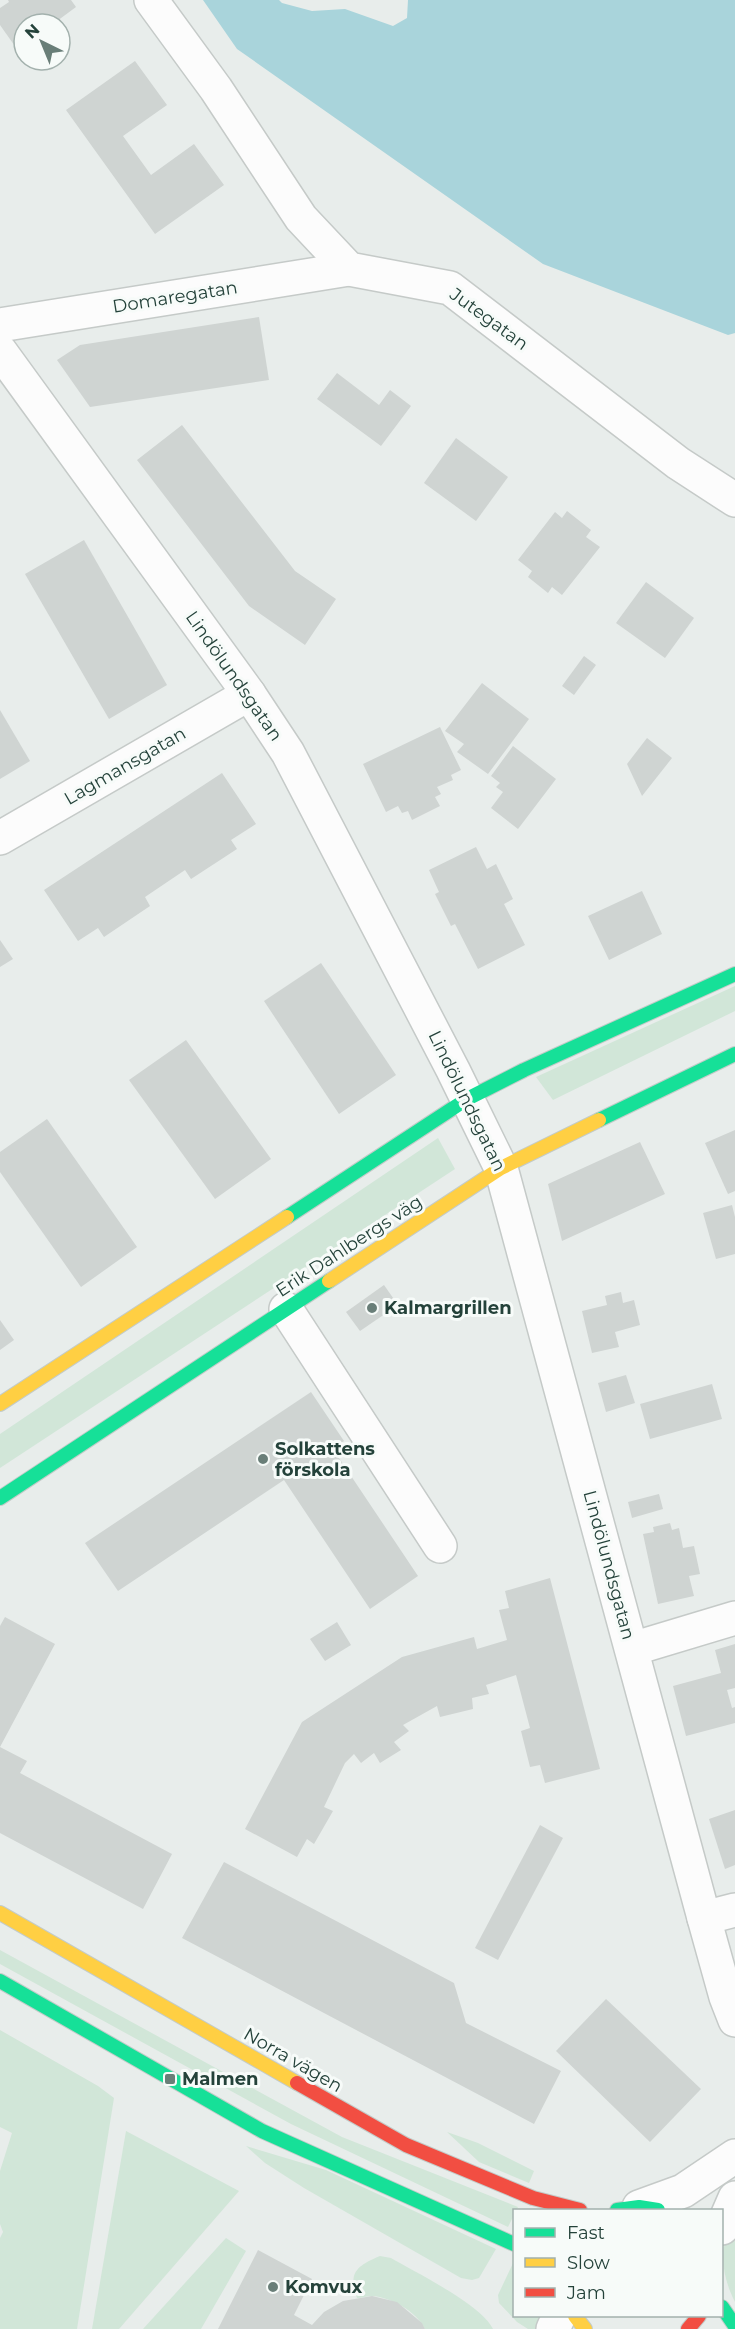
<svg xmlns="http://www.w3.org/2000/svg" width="735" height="2329" viewBox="0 0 735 2329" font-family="Montserrat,sans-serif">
<rect width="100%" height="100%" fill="#e8edeb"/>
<!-- green -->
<g fill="#d1e6d8">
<path d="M735,986V1011L553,1100L536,1077Z"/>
<path d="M438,1138L455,1169L0,1468V1434Z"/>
<path d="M0,1950L342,2137L518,2207L508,2227L291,2124L0,1964Z"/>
<path d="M0,2030L98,2086L114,2098L77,2329H0V2238L3,2232L0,2224V2171L12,2133L0,2127Z"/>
<path d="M126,2131L239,2191L119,2329H92Z"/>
<path d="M447,2132L478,2143L534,2171L529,2183L479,2162Z"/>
<path d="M246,2146L326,2170L496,2249L479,2278L472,2280L461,2278L304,2188L265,2163Z"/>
<path d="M728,2228L735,2234V2302C722,2276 720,2256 728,2228Z"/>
<path d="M226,2238L246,2251L201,2329H143Z"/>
<path d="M380,2256L391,2258C415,2272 482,2305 493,2329H425C417,2312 391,2297 372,2296C367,2296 362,2298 357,2298C348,2273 356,2266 380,2256Z"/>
<path d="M514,2261V2316H542L540,2329H528L517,2322L499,2303L498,2295Z"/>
</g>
<!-- water -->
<path fill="#a9d4db" d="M203,0H279L282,3L312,11L345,9L393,26L407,18L408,0H735V333L728,335L543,264L237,49Z"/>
<!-- building -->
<g fill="#cfd4d2">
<path d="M8,0H71L76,7L57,21L59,24H24V59L0,25V8L9,2Z"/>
<path d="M135,61L167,105L123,136L151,175L194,144L224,185L155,234L66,110Z"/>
<path d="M259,317L269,380L90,407L57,360L80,345Z"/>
<path d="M337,373L379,405L390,390L411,406L381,446L317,399Z"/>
<path d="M182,425L295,571L336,599L305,645L249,606L137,460Z"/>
<path d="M456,438L508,477L476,521L424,483Z"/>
<path d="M567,511L591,530L586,537L600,547L562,595L552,587L548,593L528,577L532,571L518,560L555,512L562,518Z"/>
<path d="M84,540L167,685L109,719L25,574Z"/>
<path d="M646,582L694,618L665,658L616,623Z"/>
<path d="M584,656L596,665L574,695L562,686Z"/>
<path d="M482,683L529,719L488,774L457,752L464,744L445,731Z"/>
<path d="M0,710L30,761L0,779Z"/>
<path d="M440,727L461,770L451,775L453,780L437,787L441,794L435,797L440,806L412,820L408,811L402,813L398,806L386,812L363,764Z"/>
<path d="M647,738L672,758L642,796L627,764Z"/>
<path d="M513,746L556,779L518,829L491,808L503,792L496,787L500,783L491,776Z"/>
<path d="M222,773L256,824L231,840L237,849L191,879L185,870L145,897L150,906L104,937L98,928L78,941L44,890Z"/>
<path d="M476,847L487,869L496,864L513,899L504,904L525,945L478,969L455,924L451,926L435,894L439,892L429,870Z"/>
<path d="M642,891L662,934L609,960L588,916Z"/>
<path d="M0,940L13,959L0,967Z"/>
<path d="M321,963L396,1075L339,1114L264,1001Z"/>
<path d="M186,1040L271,1159L215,1199L129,1080Z"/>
<path d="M47,1119L137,1247L81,1287L0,1172V1152Z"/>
<path d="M735,1130V1191L728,1194L705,1143Z"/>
<path d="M640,1142L665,1194L562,1241L548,1184Z"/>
<path d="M732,1205L735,1217V1254L716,1259L703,1213Z"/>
<path d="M384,1285L398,1305L360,1331L346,1312Z"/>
<path d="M621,1292L623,1303L634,1300L640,1325L615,1332L619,1347L592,1353L582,1311L607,1305L605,1296Z"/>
<path d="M0,1320L14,1340L0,1350Z"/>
<path d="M626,1375L635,1403L606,1412L598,1383Z"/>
<path d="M712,1384L722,1419L650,1439L640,1404Z"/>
<path d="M311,1392L344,1441L333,1449L418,1576L370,1609L284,1480L118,1591L85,1543Z"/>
<path d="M659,1494L663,1509L632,1518L628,1502Z"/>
<path d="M670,1523L672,1530L679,1528L683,1548L694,1546L700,1574L689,1576L694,1596L658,1604L643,1534L654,1532L653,1527Z"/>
<path d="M550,1578L600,1769L545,1783L540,1765L530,1767L521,1731L530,1728L516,1675L486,1685L489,1694L472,1698L473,1709L440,1717L437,1706L403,1725L409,1731L394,1742L401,1750L380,1763L374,1753L361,1763L354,1754L345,1763L324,1807L333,1811L314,1844L307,1839L297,1857L245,1829L302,1722L402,1657L474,1637L477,1649L507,1640L499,1610L509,1608L505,1591Z"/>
<path d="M5,1617L55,1644L0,1747L27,1761L20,1773L172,1854L143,1909L0,1833V1626Z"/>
<path d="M337,1622L351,1645L325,1661L310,1639Z"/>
<path d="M735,1644V1688L727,1690L732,1708L735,1707V1723L686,1736L673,1686L721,1673L715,1650Z"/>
<path d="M735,1810V1865L725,1869L709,1819Z"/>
<path d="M540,1825L563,1838L498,1960L475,1948Z"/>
<path d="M224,1862L454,1983L466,2023L561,2071L534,2124L182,1938Z"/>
<path d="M606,1999L701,2089L650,2142L556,2051Z"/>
<path d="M258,2250L312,2279L294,2315L312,2325L324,2312L343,2301L372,2296L397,2302L422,2323L425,2329H218Z"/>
</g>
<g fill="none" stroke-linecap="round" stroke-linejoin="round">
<!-- street casing -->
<g stroke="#c5cac8" stroke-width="36">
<g id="street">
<path d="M151,0L216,89L301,218L349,269L450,288L678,463L735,500"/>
<path d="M0,325L349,269"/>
<path d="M0,351L249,694L288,753L453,1070L501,1168L704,1918L726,1997L735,2020"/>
<path d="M0,838L249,694"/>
<path d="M286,1309L440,1546"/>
<path d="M632,1649L735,1618"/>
<path d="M704,1918L735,1910"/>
<path d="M639,2207L683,2191L735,2156"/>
<path d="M722,2228L735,2198"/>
<path d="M553,2329L559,2316"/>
</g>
</g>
<!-- fast casing -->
<g stroke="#c3cbc8" stroke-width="16">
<g id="fast">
<path d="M599,1120L735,1054"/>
<path d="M287,1217L467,1099L524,1070L735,974"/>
<path d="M0,1498L329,1281"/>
<path d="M0,1981L262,2131L514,2244"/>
<path d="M617,2210L639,2207L658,2210"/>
<path d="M722,2307L735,2326"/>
</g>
</g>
<!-- slow casing -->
<g stroke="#c3cbc8" stroke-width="16">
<g id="slow">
<path d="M329,1281L501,1168L599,1120"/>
<path d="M0,1404L287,1217"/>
<path d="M0,1913L297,2083"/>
<path d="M575,2316L585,2329"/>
</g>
</g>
<!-- jam casing -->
<g stroke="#c3cbc8" stroke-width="16">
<g id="jam">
<path d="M297,2083L406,2145L533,2198L580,2210"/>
<path d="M688,2329L699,2316"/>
</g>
</g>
<!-- street -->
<use href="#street" stroke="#fcfcfc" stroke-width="33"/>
<!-- fast -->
<use href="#fast" stroke="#16e098" stroke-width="14"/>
<!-- slow -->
<use href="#slow" stroke="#ffcf43" stroke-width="14"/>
<!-- jam -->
<use href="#jam" stroke="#f24e42" stroke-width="14"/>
</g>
<!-- markers -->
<g fill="#697e78" stroke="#f7fbf9" stroke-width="2">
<circle cx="372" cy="1308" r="6"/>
<circle cx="263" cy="1459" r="6"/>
<rect x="164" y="2073" width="12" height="12" rx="3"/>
<circle cx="273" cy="2287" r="6"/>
</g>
<g text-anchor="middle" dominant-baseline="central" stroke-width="6" stroke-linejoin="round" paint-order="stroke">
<!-- street labels -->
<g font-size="18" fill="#24423a" stroke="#f7fbf9">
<text transform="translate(175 297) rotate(-9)">Domaregatan</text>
<text transform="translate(489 319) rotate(36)">Jutegatan</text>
<text transform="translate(234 676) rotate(55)">Lindölundsgatan</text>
<text transform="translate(125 766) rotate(-30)">Lagmansgatan</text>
<text transform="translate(467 1101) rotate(64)">Lindölundsgatan</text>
<text transform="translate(349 1246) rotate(-33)">Erik Dahlbergs väg</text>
<text transform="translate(609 1565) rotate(75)">Lindölundsgatan</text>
<text transform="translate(293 2060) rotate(30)">Norra vägen</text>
</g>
<!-- poi labels -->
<g font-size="18" font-weight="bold" fill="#24423a" stroke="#f7fbf9" text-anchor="start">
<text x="384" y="1308">Kalmargrillen</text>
<text x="275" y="1449">Solkattens<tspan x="275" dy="21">förskola</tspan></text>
<text x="182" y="2079">Malmen</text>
<text x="285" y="2287">Komvux</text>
</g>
</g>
<!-- legend -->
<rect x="513" y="2209" width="210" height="108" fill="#f7fbf9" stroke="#a3b1ad" stroke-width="1.5"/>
<rect x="525" y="2228" width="30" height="9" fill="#16e098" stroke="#a3b1ad" stroke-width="1.5"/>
<text x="567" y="2239" font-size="18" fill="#24423a">Fast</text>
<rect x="525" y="2258" width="30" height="9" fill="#ffcf43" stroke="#a3b1ad" stroke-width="1.5"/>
<text x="567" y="2269" font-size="18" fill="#24423a">Slow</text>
<rect x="525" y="2288" width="30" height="9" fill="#f24e42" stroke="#a3b1ad" stroke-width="1.5"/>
<text x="567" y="2299" font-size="18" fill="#24423a">Jam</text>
<!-- north arrow -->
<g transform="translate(42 42) rotate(317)"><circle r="28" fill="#f7fbf9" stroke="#a3b1ad" stroke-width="1.5"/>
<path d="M0-4.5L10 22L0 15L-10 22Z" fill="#697e78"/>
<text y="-9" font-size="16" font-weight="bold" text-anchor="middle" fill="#24423a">N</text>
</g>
</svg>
